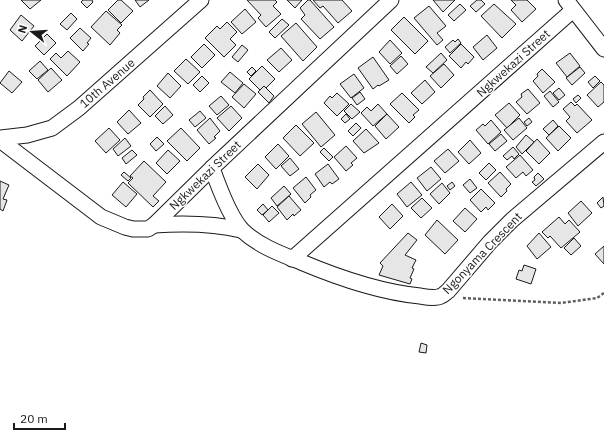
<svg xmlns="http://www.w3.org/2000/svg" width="604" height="443" viewBox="0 0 604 443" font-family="'IBM Plex Sans',sans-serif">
<rect width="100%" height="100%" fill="#fff"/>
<!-- building -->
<g fill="#e6e6e6" stroke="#1a1a1a">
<path d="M21,0H41L30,9Z"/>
<path d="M83,0H92L93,2L87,8L81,2Z"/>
<path d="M118,0H121L133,11L121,23L108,10Z"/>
<path d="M135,0H149L140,7Z"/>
<path d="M247,0H275L277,2L273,6L281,14L266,27L258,18L261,15Z"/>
<path d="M287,0H302L295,8Z"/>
<path d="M308,0H310L334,27L320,39L301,19L305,15L300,8Z"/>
<path d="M313,0H342L352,11L338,23L323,6L320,8Z"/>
<path d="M433,0H455L443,12Z"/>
<path d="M477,0H481L485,4L476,12L470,6Z"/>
<path d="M511,0H527L536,9L522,22L511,10L516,5Z"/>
<path d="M460,4L466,10L454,21L448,15Z"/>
<path d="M494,4L516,24L502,38L481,16Z"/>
<path d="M429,6L446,26L437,33L443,40L437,45L414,18Z"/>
<path d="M245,9L256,22L242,34L231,22Z"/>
<path d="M106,11L122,25L117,30L120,33L110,45L91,27Z"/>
<path d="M71,13L77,19L67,30L60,24Z"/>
<path d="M21,15L34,26L22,41L10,30Z"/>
<path d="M404,17L428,41L415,54L391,30Z"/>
<path d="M282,19L289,25L275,38L269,32Z"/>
<path d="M227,22L237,32L230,39L236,45L224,57L205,38L217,26L220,29Z"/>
<path d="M296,23L317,47L303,61L281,36Z"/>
<path d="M80,28L91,38L87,43L89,44L83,51L70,38Z"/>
<path d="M47,34L56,43L44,55L35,46Z"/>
<path d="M487,35L497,48L483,60L473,47Z"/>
<path d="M458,39L461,43L450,53L445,47L453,40L455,42Z"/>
<path d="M390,40L402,53L390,64L379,52Z"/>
<path d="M204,44L215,55L202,68L191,57Z"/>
<path d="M461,44L474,57L468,64L466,62L461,68L449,56Z"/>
<path d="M242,45L248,50L238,62L232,57Z"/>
<path d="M281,48L292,60L279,72L267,60Z"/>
<path d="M68,51L80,62L67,76L50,59L56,53L61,58Z"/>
<path d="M441,53L447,60L433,73L426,67Z"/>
<path d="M570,53L580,66L567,77L556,63Z"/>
<path d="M401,56L408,64L397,74L390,66Z"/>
<path d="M373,57L389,80L379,86L378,85L373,89L358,68Z"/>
<path d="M186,59L200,72L188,84L174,71Z"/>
<path d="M40,61L48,70L37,79L29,71Z"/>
<path d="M444,64L454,75L441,88L430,76Z"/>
<path d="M262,66L275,79L266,88L264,86L260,90L249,79Z"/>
<path d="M252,67L256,71L251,76L247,72Z"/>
<path d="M580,67L585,73L572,85L566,78Z"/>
<path d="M51,68L62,80L48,92L38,80Z"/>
<path d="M542,69L555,82L543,93L533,81L538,76L537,74Z"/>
<path d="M9,71L22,82L12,93L0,83Z"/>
<path d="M230,72L243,83L235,93L221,82Z"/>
<path d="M168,73L181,86L170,98L157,86Z"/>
<path d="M354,74L364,88L351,98L340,84Z"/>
<path d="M202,76L209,83L200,92L193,85Z"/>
<path d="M595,76L600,81L593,88L588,82Z"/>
<path d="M425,80L435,92L422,104L411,93Z"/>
<path d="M601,82L604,85V102L598,107L587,95Z"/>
<path d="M244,84L256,94L244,108L232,97Z"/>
<path d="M264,86L274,96L269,103L258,92Z"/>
<path d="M559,88L565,95L559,100L553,93Z"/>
<path d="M528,89L540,103L527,114L516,102L522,97L521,94Z"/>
<path d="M150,90L163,104L150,117L138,105L144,99L143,97Z"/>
<path d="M550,91L559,102L553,107L544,96Z"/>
<path d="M360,92L365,99L357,105L352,98Z"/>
<path d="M337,93L349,104L337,116L324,103L330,96L332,98Z"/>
<path d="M402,93L419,110L413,115L415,117L409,123L390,104Z"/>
<path d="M578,95L581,98L576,103L573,99Z"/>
<path d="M221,96L229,105L217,115L209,106Z"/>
<path d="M571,102L575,106L577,104L592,120L577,133L566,121L570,117L563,109Z"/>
<path d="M509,103L520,115L507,128L495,115Z"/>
<path d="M351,104L360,112L352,119L344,111Z"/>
<path d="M378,104L387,114L373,126L361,113L367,107L371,111Z"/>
<path d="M165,106L173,115L163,124L155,116Z"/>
<path d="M231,106L242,118L229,131L217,118Z"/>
<path d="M129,110L141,123L128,134L117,122Z"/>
<path d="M200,111L206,118L195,127L189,120Z"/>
<path d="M316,112L335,135L321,147L302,124Z"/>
<path d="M346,114L350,119L345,123L341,119Z"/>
<path d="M387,114L399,127L386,139L375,126Z"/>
<path d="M210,118L220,131L214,137L216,138L209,144L197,130Z"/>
<path d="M519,118L527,128L513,140L504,130Z"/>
<path d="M529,118L532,122L527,126L524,122Z"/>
<path d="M491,120L501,132L488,144L476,130L483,124L485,126Z"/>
<path d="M553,120L558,126L549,135L543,129Z"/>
<path d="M356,123L361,128L353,136L348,131Z"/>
<path d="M296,125L314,143L300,156L283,138Z"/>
<path d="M559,126L571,138L558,151L546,138Z"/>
<path d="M109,128L120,140L106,153L95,141Z"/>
<path d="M181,128L200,148L187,161L167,141Z"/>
<path d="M366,129L379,143L364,153L353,141Z"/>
<path d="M501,134L507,141L495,151L489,144Z"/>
<path d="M526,135L534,142L522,154L516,147Z"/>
<path d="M157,137L164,144L156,151L150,144Z"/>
<path d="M125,138L131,146L118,156L113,149Z"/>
<path d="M537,139L550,153L539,164L526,151Z"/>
<path d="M470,140L481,153L469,164L458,152Z"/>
<path d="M278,144L289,156L276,169L265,157Z"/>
<path d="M346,146L357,158L351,163L353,165L346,171L334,157Z"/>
<path d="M513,147L519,154L514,159L512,156L507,160L503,156Z"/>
<path d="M324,148L333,157L329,161L320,152Z"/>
<path d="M448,149L459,161L445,173L434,161Z"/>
<path d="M132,150L137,155L126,164L122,158Z"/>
<path d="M168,150L180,161L167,174L156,163Z"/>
<path d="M520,155L533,170L526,176L523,172L516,178L506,167Z"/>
<path d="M290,158L299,169L290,176L281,166Z"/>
<path d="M144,161L166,182L153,196L159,201L153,207L128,183L133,178L130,176Z"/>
<path d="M489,163L496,170L486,180L479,173Z"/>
<path d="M258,164L269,175L257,189L245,177Z"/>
<path d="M328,164L339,179L332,184L330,182L324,187L315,174Z"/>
<path d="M431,167L441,179L427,191L417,178Z"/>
<path d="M124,172L131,178L128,181L121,175Z"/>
<path d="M500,172L511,184L506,189L507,191L501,197L488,183Z"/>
<path d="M538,173L544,179L536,186L532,182L535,180L534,177Z"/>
<path d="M306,177L316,190L310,195L311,197L305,203L293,188Z"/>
<path d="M470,179L477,188L470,193L463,185Z"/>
<path d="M0,181L9,185L3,199L7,200L3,211L0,209Z"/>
<path d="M123,182L137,194L126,207L112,195Z"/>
<path d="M411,182L422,195L407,207L397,194Z"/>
<path d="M452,182L455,186L450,190L447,186Z"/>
<path d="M442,183L450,193L439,204L430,194Z"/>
<path d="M284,186L291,194L277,206L271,198Z"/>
<path d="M481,189L495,203L488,210L486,207L481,212L470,200Z"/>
<path d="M289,196L301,210L294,216L293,214L287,220L277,207Z"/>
<path d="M603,197L604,206L601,208L597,203Z"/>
<path d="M422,198L432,208L421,218L411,208Z"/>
<path d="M581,201L592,213L578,226L568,213Z"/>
<path d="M263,204L268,210L262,215L257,210Z"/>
<path d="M392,204L403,216L390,229L379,217Z"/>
<path d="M272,206L279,213L269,222L263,215Z"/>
<path d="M465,208L477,219L465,232L453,221Z"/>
<path d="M559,217L565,224L569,220L580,232L561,248L550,236L548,238L542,232Z"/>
<path d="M437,220L458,240L445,254L425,235Z"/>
<path d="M408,233L417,240L405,255L416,260L412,268L414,269L410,278L412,279L410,284L379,275L383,266L380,263Z"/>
<path d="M539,233L551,247L537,259L527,246Z"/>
<path d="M574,238L581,246L571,255L564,248Z"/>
<path d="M604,246V264L595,254Z"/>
<path d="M524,265L536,269L531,284L516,279L519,270L522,271Z"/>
<path d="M421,343L427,345L426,353L419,352Z"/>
</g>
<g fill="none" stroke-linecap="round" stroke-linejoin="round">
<!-- street casing -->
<g stroke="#1a1a1a" stroke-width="17">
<g id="street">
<path d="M566,0L604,49"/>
<path d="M0,138L27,135L52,128L79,108L201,0"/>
<path d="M0,140L101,217L125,227L133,229H148L154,225L212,168L391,0"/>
<path d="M212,168C218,185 230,218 243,231C259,246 281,254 301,262C339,278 379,292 420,296C426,297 435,299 441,296C444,295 446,292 448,291L490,242L512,220L604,142"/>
<path d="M154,225C184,223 212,223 241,230"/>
<path d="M292,259L573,10"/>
</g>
</g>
<!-- path -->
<path stroke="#5f5f5f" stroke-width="2.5" stroke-dasharray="3 2" stroke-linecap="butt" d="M463,298L561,303L597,298L604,293"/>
<!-- street -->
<use href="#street" stroke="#fff" stroke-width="15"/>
</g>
<g text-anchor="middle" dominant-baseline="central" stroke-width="3" stroke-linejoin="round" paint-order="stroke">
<!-- street labels -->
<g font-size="12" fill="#1a1a1a" stroke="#fff">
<text transform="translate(513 63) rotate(-42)">Ngkwekazi Street</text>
<text transform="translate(107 83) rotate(-41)">10th Avenue</text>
<text transform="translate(205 175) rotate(-44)">Ngkwekazi Street</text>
<text transform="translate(482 253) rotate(-46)">Ngonyama Crescent</text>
</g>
</g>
<!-- north arrow -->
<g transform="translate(32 32) rotate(287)" stroke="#ffffff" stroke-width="3" paint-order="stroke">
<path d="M0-3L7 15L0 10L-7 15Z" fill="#1a1a1a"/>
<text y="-6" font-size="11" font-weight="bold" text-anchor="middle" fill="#1a1a1a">N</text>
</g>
<!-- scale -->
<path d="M14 423v6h51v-6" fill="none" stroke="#1a1a1a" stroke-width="2"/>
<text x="20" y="423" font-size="12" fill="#1a1a1a" stroke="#ffffff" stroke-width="3" paint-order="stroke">20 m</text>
</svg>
